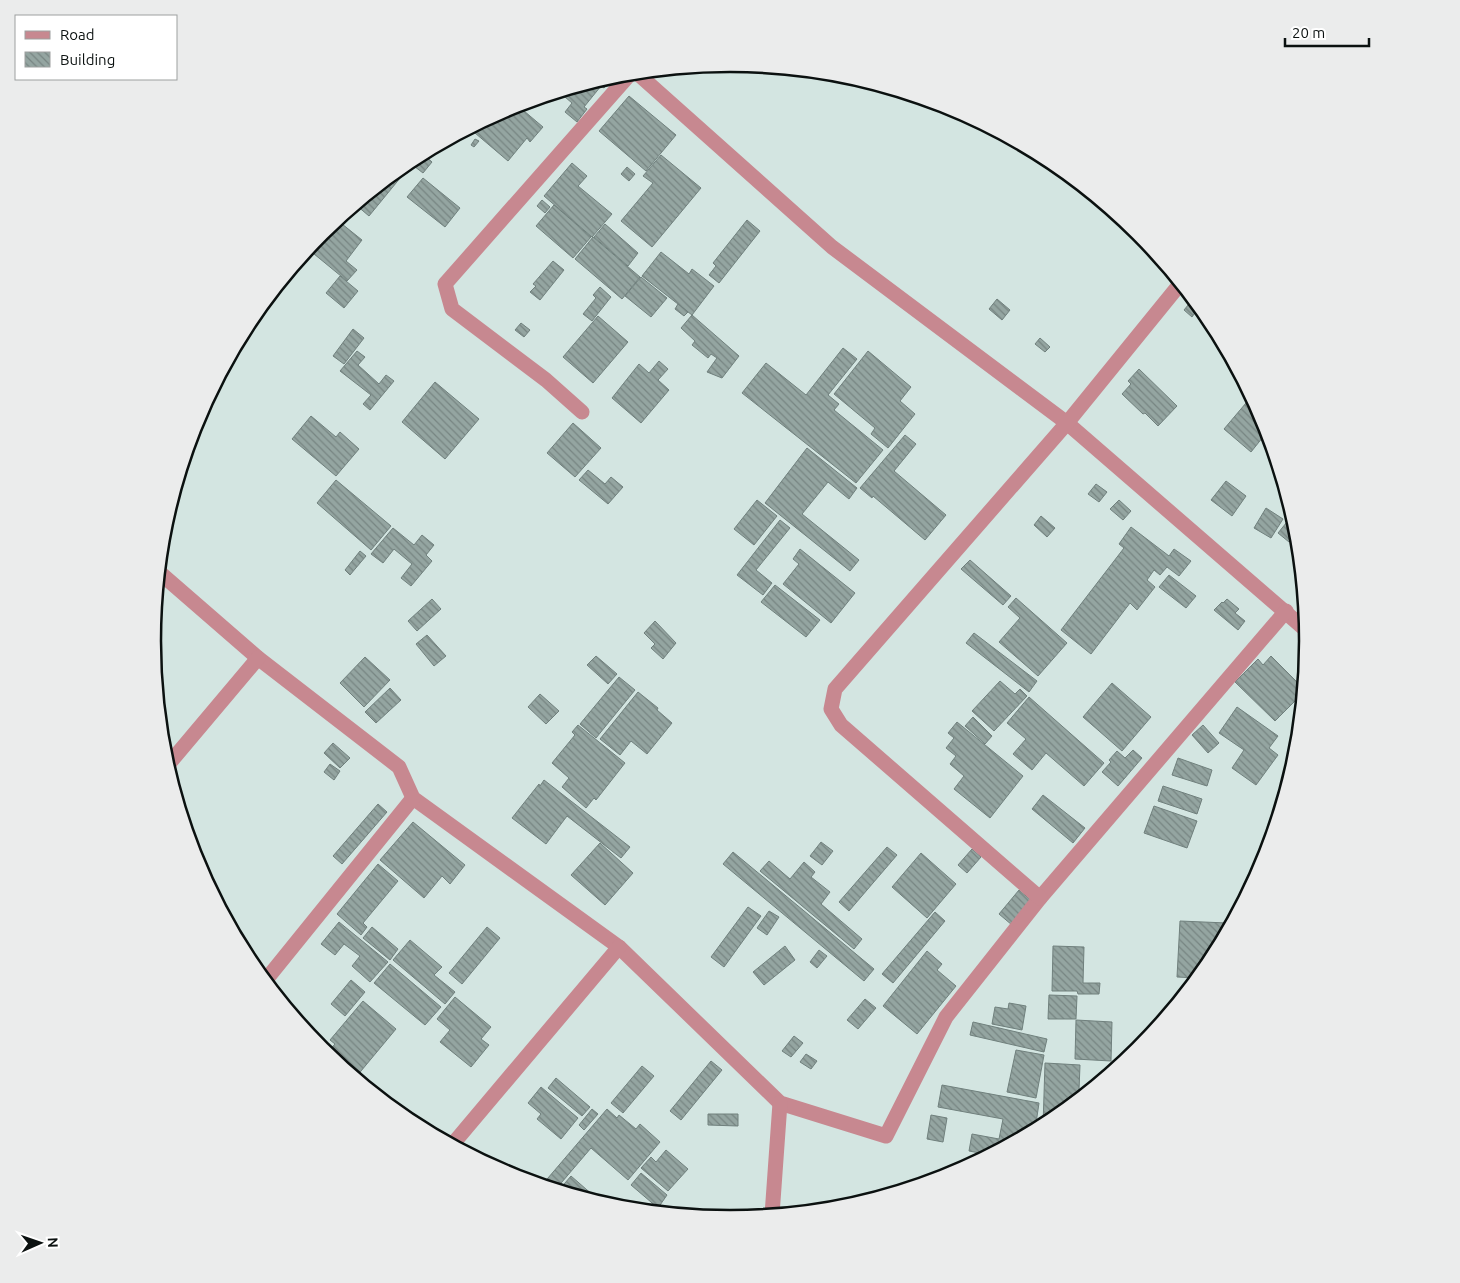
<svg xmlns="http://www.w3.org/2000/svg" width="1460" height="1283" viewBox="0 0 1460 1283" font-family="Ubuntu,sans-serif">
<defs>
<pattern id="building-back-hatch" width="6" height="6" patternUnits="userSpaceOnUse" patternTransform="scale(1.25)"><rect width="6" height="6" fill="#94a5a1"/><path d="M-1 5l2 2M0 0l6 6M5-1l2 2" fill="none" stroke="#778582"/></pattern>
</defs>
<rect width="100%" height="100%" fill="#d3e5e1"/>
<!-- building -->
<g fill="url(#building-back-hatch)" stroke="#70807d">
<path d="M609,77L611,79L604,88L601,86L584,107L587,109L577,122L565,112L572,103L565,97L572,89Z"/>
<path d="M570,89L565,96L560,92Z"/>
<path d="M629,96L676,135L646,171L599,131Z"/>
<path d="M517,105L543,127L530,142L527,138L508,161L475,133L485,120L509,108Z"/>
<path d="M466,131L468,133L463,138L459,134Z"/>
<path d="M475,139L479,141L474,147L471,145Z"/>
<path d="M423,154L432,162L423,173L410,163L414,158Z"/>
<path d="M661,155L701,188L652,247L621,221L653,183L643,176Z"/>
<path d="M407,163L410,166L369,216L356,205Z"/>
<path d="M572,163L587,176L578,186L612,214L592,237L544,196Z"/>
<path d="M627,167L635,174L629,181L621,174Z"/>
<path d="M423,178L460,208L445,227L407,197Z"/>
<path d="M542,200L550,207L545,213L537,206Z"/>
<path d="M554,205L591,237L573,258L536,226Z"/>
<path d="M337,220L362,240L346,261L357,270L347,281L308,249L322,233Z"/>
<path d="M747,220L760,231L719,283L709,275L716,266L713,263Z"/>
<path d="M605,224L638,253L628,266L594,237Z"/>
<path d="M593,237L640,277L622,299L575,259Z"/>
<path d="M661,252L689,274L692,269L714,286L692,315L642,276Z"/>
<path d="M553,261L564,270L540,300L530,292L536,286L533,284Z"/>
<path d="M294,266L272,302L267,299Z"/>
<path d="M340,276L358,291L344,308L326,293Z"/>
<path d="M641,277L667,298L651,317L625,296Z"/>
<path d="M600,287L611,297L592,321L583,314L596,298L593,295Z"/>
<path d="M997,299L1010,310L1002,320L989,309Z"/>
<path d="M1193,299L1199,307L1192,317L1184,310Z"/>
<path d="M678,304L688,312L684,316L675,309Z"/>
<path d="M692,315L739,356L722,378L707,372L717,358L711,354L708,358L692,345L695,341L681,328Z"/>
<path d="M598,316L628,342L593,383L563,357Z"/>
<path d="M521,323L530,330L524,337L515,330Z"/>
<path d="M353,329L364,338L344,364L333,356Z"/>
<path d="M1040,338L1050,347L1045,352L1035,344Z"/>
<path d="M843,348L857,359L828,395L839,404L834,410L883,450L856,483L742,393L766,363L806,395Z"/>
<path d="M357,351L365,357L358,365L379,384L386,375L394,381L370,410L363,404L371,395L340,371Z"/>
<path d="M868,351L911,387L900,401L915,414L888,448L871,434L875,428L834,394Z"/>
<path d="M659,361L668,369L658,380L669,390L641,423L612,398L639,364L649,373Z"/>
<path d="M1139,369L1177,406L1158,426L1145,413L1143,414L1122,394L1131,384L1128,381Z"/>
<path d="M435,382L479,419L445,459L402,422Z"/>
<path d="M1246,403L1262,417L1267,432L1251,452L1224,429Z"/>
<path d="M311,416L336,437L340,432L359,449L336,476L292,439Z"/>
<path d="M573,423L601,448L575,477L547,453Z"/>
<path d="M905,435L916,444L894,471L946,515L925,540L873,496L872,498L860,488Z"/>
<path d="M807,448L857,488L849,499L828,482L802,514L859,560L850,571L765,503Z"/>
<path d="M588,470L605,484L611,477L623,487L608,504L579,480Z"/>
<path d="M336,480L391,526L371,550L317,503Z"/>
<path d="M1226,481L1246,496L1232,516L1211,500Z"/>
<path d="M1096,484L1107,492L1099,502L1088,494Z"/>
<path d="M757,500L777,516L754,545L734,529Z"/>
<path d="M1119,500L1131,511L1123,520L1110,509Z"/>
<path d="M1266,508L1283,519L1271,538L1254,528Z"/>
<path d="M1041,516L1055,528L1047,537L1034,525Z"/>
<path d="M1291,517L1293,518L1297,531L1289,542L1278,533Z"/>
<path d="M780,520L790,528L756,570L772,583L763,595L737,575Z"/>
<path d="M1131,527L1169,556L1174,549L1191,561L1179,576L1167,567L1160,575L1154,570L1147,580L1155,587L1137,610L1130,603L1091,654L1061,630L1124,548L1119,544Z"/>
<path d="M393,528L414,545L422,535L434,545L426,555L432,561L411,586L401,578L412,564L394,549L383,563L371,554Z"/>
<path d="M800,549L855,593L831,623L783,584L799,564L793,559Z"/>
<path d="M360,551L366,556L350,575L345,570Z"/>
<path d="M970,560L1011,596L1003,605L961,569Z"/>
<path d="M1169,575L1196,596L1186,608L1159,587Z"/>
<path d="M775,585L820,620L806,637L761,602Z"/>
<path d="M1016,598L1067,643L1038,676L999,642L1020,618L1008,607Z"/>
<path d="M432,599L441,609L417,631L408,621Z"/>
<path d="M1227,599L1239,609L1235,613L1245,621L1238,630L1214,610L1222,602L1223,603Z"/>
<path d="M655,621L676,643L663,659L651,648L655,644L644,633Z"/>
<path d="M974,633L1037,681L1029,692L966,643Z"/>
<path d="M427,635L446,656L434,666L416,644Z"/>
<path d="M596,656L617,674L608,684L587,665Z"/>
<path d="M1271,656L1303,688V693L1275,721L1235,682L1258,659L1263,665Z"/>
<path d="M365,657L390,680L364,707L340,683Z"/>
<path d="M619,677L635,690L596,738L580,724Z"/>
<path d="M1000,681L1015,694L1020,689L1027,696L994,731L972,711Z"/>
<path d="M1112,683L1151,717L1122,751L1083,717Z"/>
<path d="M390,688L401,700L376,723L365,712Z"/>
<path d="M638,692L658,708L657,710L672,723L647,754L631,741L620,755L600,739Z"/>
<path d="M540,694L559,711L546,724L528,707Z"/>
<path d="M1029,697L1104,763L1084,786L1046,753L1032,770L1013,754L1026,739L1007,723Z"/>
<path d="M1237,707L1278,736L1269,748L1278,755L1256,785L1232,768L1244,750L1219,733Z"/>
<path d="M973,717L992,736L985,744L965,726Z"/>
<path d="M957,722L1023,776L990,818L954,789L964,776L950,764L956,756L946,748L954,738L948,733Z"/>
<path d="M578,725L625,763L596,800L594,798L586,808L562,787L569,778L552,763L575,735L572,732Z"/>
<path d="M1203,725L1219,743L1208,753L1192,735Z"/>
<path d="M333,743L350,758L340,768L324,753Z"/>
<path d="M1133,750L1142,758L1118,786L1102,772L1111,762L1109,760L1117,751L1125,758Z"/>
<path d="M1178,758L1212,770L1207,786L1172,775Z"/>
<path d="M330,764L340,771L334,780L324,772Z"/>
<path d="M544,780L630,847L621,858L567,816L546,844L512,818L539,784L540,786Z"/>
<path d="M1163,786L1202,799L1197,814L1158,801Z"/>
<path d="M1043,795L1085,828L1073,843L1032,809Z"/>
<path d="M378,804L387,812L342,864L333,856Z"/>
<path d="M1154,806L1197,821L1187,848L1144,833Z"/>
<path d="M413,822L465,865L450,884L442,876L424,898L380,860Z"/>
<path d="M821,842L833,851L822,865L810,856Z"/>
<path d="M600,843L633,873L605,905L571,875Z"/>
<path d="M887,847L897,855L849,911L839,902Z"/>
<path d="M972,849L981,857L967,873L958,865Z"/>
<path d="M733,852L874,969L864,981L723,864Z"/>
<path d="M921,853L956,884L927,918L892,887Z"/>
<path d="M769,861L790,879L804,862L815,872L811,877L830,892L821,904L862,939L854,949L760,871Z"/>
<path d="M378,864L398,881L363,923L367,927L361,935L337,914Z"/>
<path d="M1019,890L1032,901L1012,925L999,914Z"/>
<path d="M748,907L761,916L724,967L711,957Z"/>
<path d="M769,911L779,917L767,935L757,928Z"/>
<path d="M935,912L945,921L893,983L882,974Z"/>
<path d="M1180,921L1227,923V932L1211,960H1207V966L1198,978L1177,977Z"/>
<path d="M339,922L388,962L370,982L352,966L360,956L344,944L335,955L321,944Z"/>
<path d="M372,927L398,949L390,960L363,938Z"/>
<path d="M487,927L500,938L462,984L449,973Z"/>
<path d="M410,940L442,967L434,975L455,992L445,1004L393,960Z"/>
<path d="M785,946L795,960L764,985L753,972Z"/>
<path d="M1053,946L1084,947L1083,983H1100L1099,994H1078L1077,991H1052Z"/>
<path d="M819,950L827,956L817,968L810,962Z"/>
<path d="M927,951L942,964L937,970L956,986L917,1034L883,1006Z"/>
<path d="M390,964L441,1007L425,1025L374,983Z"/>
<path d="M351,980L365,992L345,1016L331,1004Z"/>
<path d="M1049,995L1077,996L1076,1019H1048Z"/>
<path d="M455,997L491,1027L481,1039L489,1045L471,1067L440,1042L450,1030L437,1019Z"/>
<path d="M865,999L876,1008L858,1029L847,1020Z"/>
<path d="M363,1001L396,1029L356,1077L327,1053L335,1044L330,1040Z"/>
<path d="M1009,1003L1026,1006L1022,1030L992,1024L995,1007L1008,1009Z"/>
<path d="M1076,1020L1112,1022L1111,1061L1075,1059Z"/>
<path d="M973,1022L1047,1039L1044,1052L970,1035Z"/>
<path d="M794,1036L803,1043L791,1057L782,1051Z"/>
<path d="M1016,1050L1044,1055L1036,1098L1007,1092Z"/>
<path d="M806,1054L817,1061L811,1069L800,1062Z"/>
<path d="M711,1061L722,1070L681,1120L670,1111Z"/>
<path d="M1045,1063L1080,1065L1079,1090H1089L1051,1122L1043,1126Z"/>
<path d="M642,1066L654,1076L623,1113L611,1103Z"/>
<path d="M556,1078L590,1107L582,1116L548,1088Z"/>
<path d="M942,1085L1039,1103L1035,1130L990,1155L969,1151L972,1134L999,1139L1003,1119L938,1107Z"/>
<path d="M541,1087L578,1118L561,1139L537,1119L541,1114L528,1103Z"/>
<path d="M592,1109L598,1114L584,1130L579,1125Z"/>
<path d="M607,1109L617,1118L619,1115L636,1129L640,1124L660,1142L628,1180L591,1148L556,1189L542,1185Z"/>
<path d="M708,1114H738V1126L708,1125Z"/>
<path d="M931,1115L947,1118L943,1142L927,1139Z"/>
<path d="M666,1150L688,1169L668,1191L641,1168L651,1157L656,1162Z"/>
<path d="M641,1173L667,1195L658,1208L631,1185Z"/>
<path d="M571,1176L602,1203H601L559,1190Z"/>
</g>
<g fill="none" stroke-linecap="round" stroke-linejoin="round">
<!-- minor -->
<g stroke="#c78890" stroke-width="15">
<path d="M637,73L832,247L1067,423L1307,631"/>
<path d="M582,412L546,380L452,309L445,284L630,74"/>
<path d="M159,572L258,658L399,767L413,798L619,947L780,1103L886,1136L946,1017L1040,898L1286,611"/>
<path d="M167,766L258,658"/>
<path d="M1040,898L841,725L831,709L835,689L1067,423L1180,284"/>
<path d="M265,981L413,798"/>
<path d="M452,1145L619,947"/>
<path d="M772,1215L780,1103"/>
</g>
</g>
<!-- crop -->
<path d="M0 0H1460V1283H0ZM161 641a569 569 0 1 1 1138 0a569 569 0 1 1-1138 0Z" fill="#ebecec" fill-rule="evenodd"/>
<path fill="none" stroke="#0b1110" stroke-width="2.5" d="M161 641a569 569 0 1 1 1138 0a569 569 0 1 1-1138 0Z"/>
<!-- legend -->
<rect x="15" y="15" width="162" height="65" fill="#ffffff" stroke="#9da09f"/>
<rect x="25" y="31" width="25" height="8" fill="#c78890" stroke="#9da09f"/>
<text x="60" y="40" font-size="15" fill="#0b1110">Road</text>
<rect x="25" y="52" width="25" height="15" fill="url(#building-back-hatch)" stroke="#9da09f"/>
<text x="60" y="65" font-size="15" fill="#0b1110">Building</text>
<!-- north arrow -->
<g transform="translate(40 1243) rotate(88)" stroke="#ffffff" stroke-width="4" paint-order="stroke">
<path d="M0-4L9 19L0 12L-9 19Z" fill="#0b1110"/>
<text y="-8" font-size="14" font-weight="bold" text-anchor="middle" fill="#0b1110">N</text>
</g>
<!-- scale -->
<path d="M1285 38v8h84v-8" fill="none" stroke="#0b1110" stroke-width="2.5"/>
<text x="1292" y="38" font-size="15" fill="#0b1110" stroke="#ffffff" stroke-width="4" paint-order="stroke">20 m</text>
</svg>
